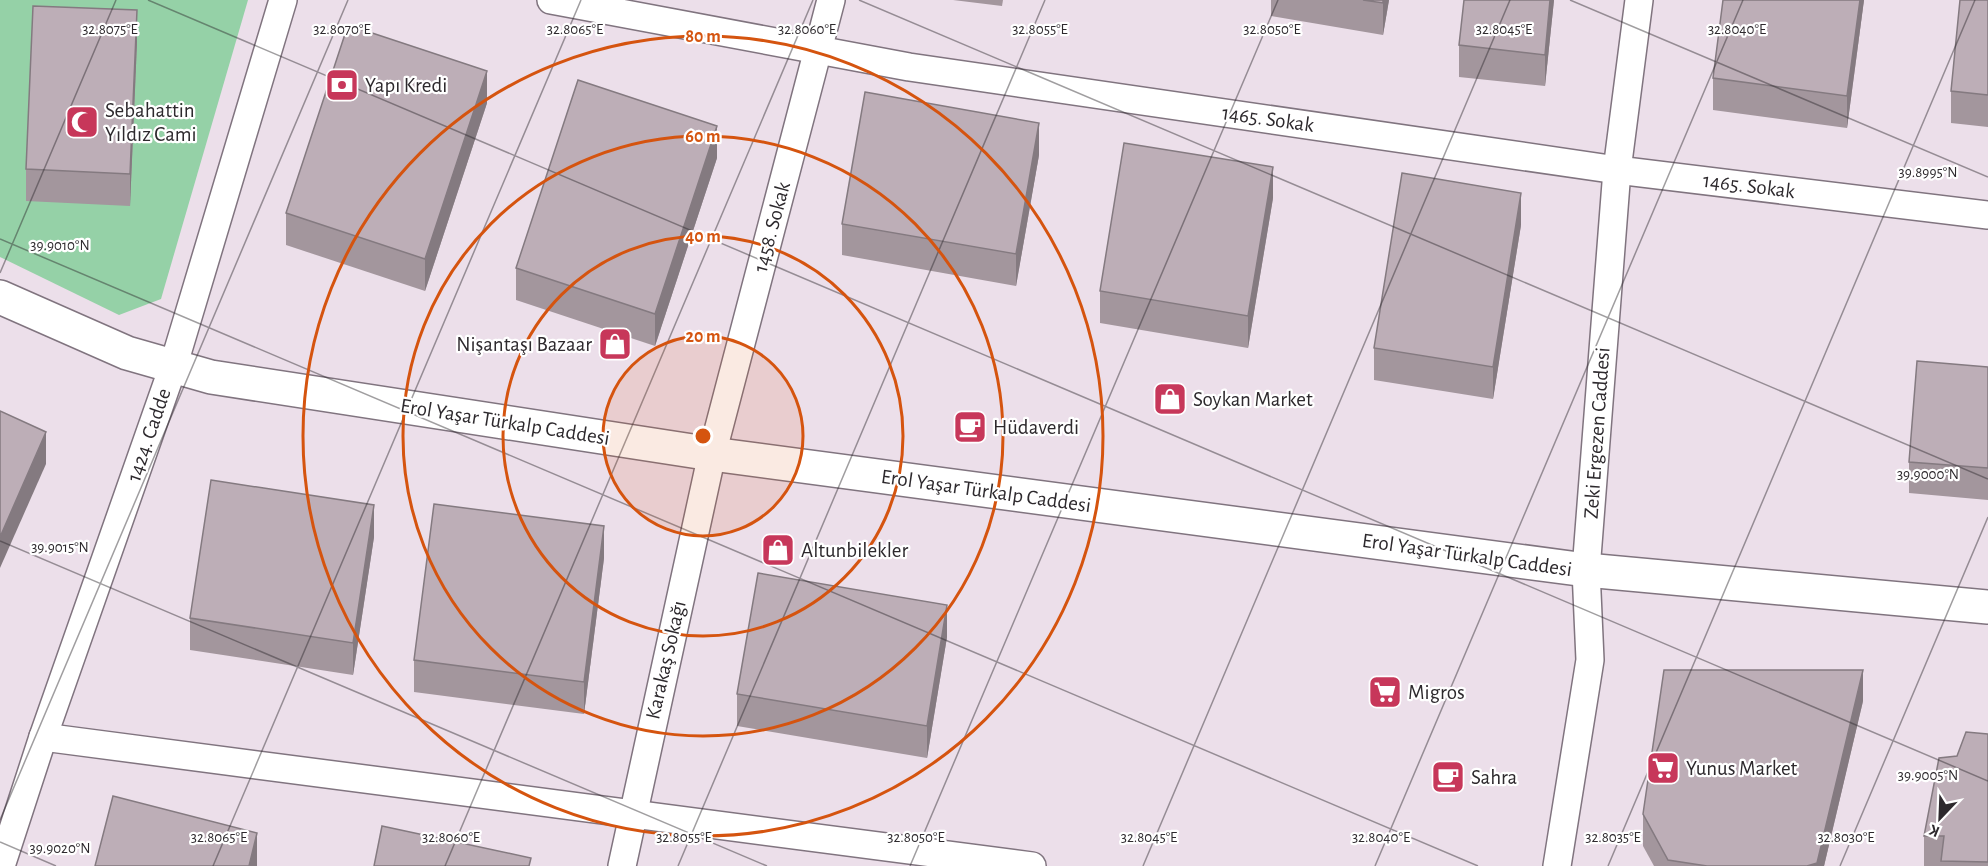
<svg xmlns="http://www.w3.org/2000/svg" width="1988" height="866" viewBox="0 0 1988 866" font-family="'Alegreya Sans',sans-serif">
<rect width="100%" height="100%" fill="#ecdfea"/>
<!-- green -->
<path fill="#95d1a7" d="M0,0H248L161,299L119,315L0,257Z"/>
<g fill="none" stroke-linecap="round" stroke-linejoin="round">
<!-- street casing -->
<g stroke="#80747f" stroke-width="30">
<g id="street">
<path d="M551,0L909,67L1617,170L1988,215"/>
<path d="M43,737L1032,866"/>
<path d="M1,866L43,737L173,367L283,0"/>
<path d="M622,866L712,454L831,0"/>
<path d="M1557,866L1590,660L1586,570L1617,170L1639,0"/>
</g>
</g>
<!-- secondary casing -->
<g stroke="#80747f" stroke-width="36">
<path id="secondary" d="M0,297L127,353L211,377L712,454L1586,570L1988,607"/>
</g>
<!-- street -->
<use href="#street" stroke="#fff" stroke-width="27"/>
<!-- secondary -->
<use href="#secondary" stroke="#fff" stroke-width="33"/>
</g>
<!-- wall -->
<g fill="#a3969d">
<path d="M953,0H1003L1002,6Z"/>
<path d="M1271,0H1389L1383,35L1271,16Z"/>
<path d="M1554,0L1545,86L1459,77V45Z"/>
<path d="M1723,0H1864L1847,128L1713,110V78Z"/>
<path d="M1988,0V127L1951,123V91Z"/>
<path d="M137,42L130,206L26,201V169Z"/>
<path d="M487,103L425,291L286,245V213Z"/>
<path d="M1039,155L1016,286L842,255V224Z"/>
<path d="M717,158L655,346L516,300V268Z"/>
<path d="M1273,198L1248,348L1100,323V291Z"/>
<path d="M1521,225L1493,399L1374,380V348Z"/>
<path d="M1988,367V500L1909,493V462Z"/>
<path d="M374,537L353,675L190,650V618Z"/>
<path d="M604,558L584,714L414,692V660Z"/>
<path d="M947,637L927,758L737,726V694Z"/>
<path d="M1863,701L1824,866H1654L1643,846V814Z"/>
<path d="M1988,734V866H1924V836L1957,756Z"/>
</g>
<!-- shaded-wall -->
<g fill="#847a80">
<path d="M1383,0H1389L1383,35Z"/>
<path d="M1550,0H1554L1545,86V55Z"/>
<path d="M1860,0H1864L1847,128V96Z"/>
<path d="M137,10V42L130,206V174Z"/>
<path d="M487,71V103L425,291V259Z"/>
<path d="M1039,123V155L1016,286V254Z"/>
<path d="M717,126V158L655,346V314Z"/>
<path d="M1273,167V198L1248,348V316Z"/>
<path d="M1521,193V225L1493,399V367Z"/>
<path d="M46,432V464L0,568V537Z"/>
<path d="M374,505V537L353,675V643Z"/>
<path d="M604,526V558L584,714V682Z"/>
<path d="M947,605V637L927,758V726Z"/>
<path d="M1863,670V701L1824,866H1807Z"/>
<path d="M257,833V866H249Z"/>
</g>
<!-- building -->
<g fill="#bdaeb7" stroke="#847a80" stroke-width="1.5">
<path d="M1363,0H1383V3Z"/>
<path d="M1464,0H1550L1545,55L1459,45Z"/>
<path d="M1723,0H1860L1847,96L1713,78Z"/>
<path d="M1960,0H1988V95L1951,91Z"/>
<path d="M33,6L137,10L130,174L26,169Z"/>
<path d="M348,25L487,71L425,259L286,213Z"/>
<path d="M578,80L717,126L655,314L516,268Z"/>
<path d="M865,92L1039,123L1016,254L842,224Z"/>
<path d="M1124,143L1273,167L1248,316L1100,291Z"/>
<path d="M1402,173L1521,193L1493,367L1374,348Z"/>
<path d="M1917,361L1988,367V468L1909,462Z"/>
<path d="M0,411L46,432L0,537Z"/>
<path d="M211,480L374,505L353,643L190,618Z"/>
<path d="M434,504L604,526L584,682L414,660Z"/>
<path d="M758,573L947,605L927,726L737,694Z"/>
<path d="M1664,670H1863L1817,863L1807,866H1707L1668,860L1643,814Z"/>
<path d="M1966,732L1988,734V862L1941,861L1944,836H1924L1939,758L1957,756Z"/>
<path d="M113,796L257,833L249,866H95Z"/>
<path d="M382,826L531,858L529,866H374Z"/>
</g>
<!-- ticks -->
<path fill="none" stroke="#2d292d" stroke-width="1.5" stroke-opacity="0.45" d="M148,0L1988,781M859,0L1988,479M1570,0L1988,177M0,239L1478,866M0,273L116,0M0,541L767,866M0,820L348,0M0,842L56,866M213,866L581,0M445,866L813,0M678,866L1045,0M910,866L1278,0M1143,866L1510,0M1375,866L1743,0M1608,866L1975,0M1840,866L1988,517"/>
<!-- distance rings -->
<circle cx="703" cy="436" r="100" fill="#d5540f" fill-opacity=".12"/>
<g fill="none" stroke="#d5540f" stroke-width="3">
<circle cx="703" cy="436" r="100"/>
<circle cx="703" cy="436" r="200"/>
<circle cx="703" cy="436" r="300"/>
<circle cx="703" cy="436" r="400"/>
</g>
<!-- icons -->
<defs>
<g id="bank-square" transform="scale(1.725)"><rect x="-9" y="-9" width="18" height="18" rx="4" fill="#c7375a" stroke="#fff"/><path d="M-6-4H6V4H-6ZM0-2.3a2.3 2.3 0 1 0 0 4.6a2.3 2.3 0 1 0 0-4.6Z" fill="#fff"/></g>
<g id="mosque-square" transform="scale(1.725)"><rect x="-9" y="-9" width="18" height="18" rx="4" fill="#c7375a" stroke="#fff"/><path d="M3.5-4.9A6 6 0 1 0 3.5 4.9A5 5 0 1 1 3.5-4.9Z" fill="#fff"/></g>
<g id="shop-square" transform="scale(1.725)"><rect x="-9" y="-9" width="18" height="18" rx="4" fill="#c7375a" stroke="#fff"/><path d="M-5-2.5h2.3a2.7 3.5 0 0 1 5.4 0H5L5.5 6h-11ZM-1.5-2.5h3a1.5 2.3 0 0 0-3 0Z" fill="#fff"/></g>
<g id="cafe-square" transform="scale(1.725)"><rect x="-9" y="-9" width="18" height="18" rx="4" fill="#c7375a" stroke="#fff"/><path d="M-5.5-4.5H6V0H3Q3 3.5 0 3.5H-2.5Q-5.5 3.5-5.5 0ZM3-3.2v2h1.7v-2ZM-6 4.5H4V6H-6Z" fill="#fff"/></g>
<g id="supermarket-square" transform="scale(1.725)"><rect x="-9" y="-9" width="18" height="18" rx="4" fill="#c7375a" stroke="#fff"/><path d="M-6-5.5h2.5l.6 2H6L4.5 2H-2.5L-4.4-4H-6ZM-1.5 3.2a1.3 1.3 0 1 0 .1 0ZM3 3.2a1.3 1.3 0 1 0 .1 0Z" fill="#fff"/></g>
</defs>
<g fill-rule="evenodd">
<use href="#bank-square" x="342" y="85"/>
<use href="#mosque-square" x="82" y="122"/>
<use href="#shop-square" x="615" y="344"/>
<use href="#shop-square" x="1170" y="399"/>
<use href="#cafe-square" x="970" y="427"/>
<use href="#shop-square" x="778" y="550"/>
<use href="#supermarket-square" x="1385" y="692"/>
<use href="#supermarket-square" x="1663" y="768"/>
<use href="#cafe-square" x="1448" y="777"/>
</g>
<g text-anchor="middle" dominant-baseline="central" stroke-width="4.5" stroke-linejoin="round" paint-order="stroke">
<!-- poi labels -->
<g font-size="21" fill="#2d292d" stroke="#fff" text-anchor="start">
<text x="365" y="85">Yapı Kredi</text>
<text x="105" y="110">Sebahattin<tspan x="105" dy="24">Yıldız Cami</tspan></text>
<text x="592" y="344" text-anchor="end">Nişantaşı Bazaar</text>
<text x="1193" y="399">Soykan Market</text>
<text x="993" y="427">Hüdaverdi</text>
<text x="801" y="550">Altunbilekler</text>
<text x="1408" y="692">Migros</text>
<text x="1686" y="768">Yunus Market</text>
<text x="1471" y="777">Sahra</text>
</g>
<!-- street labels -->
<g font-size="21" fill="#2d292d" stroke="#fff">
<text transform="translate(1268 119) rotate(8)">1465. Sokak</text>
<text transform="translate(1749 186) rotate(7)">1465. Sokak</text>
<text transform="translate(772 227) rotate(-75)">1458. Sokak</text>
<text transform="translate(505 422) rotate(9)">Erol Yaşar Türkalp Caddesi</text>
<text transform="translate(1597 433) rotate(-86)">Zeki Ergezen Caddesi</text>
<text transform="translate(149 435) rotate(-71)">1424. Cadde</text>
<text transform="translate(986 491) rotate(8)">Erol Yaşar Türkalp Caddesi</text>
<text transform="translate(1467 555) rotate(8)">Erol Yaşar Türkalp Caddesi</text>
<text transform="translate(666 660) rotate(-77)">Karakaş Sokağı</text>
</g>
</g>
<g font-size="15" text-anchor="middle" fill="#2d292d" stroke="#fff" stroke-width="4.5" stroke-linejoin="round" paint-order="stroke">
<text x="110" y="34">32.8075°E</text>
<text x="575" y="34">32.8065°E</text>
<text x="807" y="34">32.8060°E</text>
<text x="1040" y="34">32.8055°E</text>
<text x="1504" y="34">32.8045°E</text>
<text x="1737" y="34">32.8040°E</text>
<text x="342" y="34">32.8070°E</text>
<text x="1272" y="34">32.8050°E</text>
<text x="1928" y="177">39.8995°N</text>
<text x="60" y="250">39.9010°N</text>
<text x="1928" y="479">39.9000°N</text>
<text x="60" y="552">39.9015°N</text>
<text x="1928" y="780">39.9005°N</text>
<text x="219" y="842">32.8065°E</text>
<text x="451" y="842">32.8060°E</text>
<text x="684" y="842">32.8055°E</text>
<text x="916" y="842">32.8050°E</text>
<text x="1149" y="842">32.8045°E</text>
<text x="1381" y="842">32.8040°E</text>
<text x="1613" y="842">32.8035°E</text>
<text x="1846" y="842">32.8030°E</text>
<text x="60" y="853">39.9020°N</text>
</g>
<circle cx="703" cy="436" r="9" fill="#d5540f" stroke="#fff" stroke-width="3"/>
<g font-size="18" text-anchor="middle" font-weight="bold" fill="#d5540f" stroke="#fff" stroke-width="4.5" stroke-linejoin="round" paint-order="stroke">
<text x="703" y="42">80 m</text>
<text x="703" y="142">60 m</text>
<text x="703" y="242">40 m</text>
<text x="703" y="342">20 m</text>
</g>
<!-- north arrow -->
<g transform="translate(1940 818) rotate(203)" stroke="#ffffff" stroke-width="4.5" paint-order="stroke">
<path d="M0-4.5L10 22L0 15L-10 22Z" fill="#2d292d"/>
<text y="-9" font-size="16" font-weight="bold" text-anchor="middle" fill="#2d292d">K</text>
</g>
</svg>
